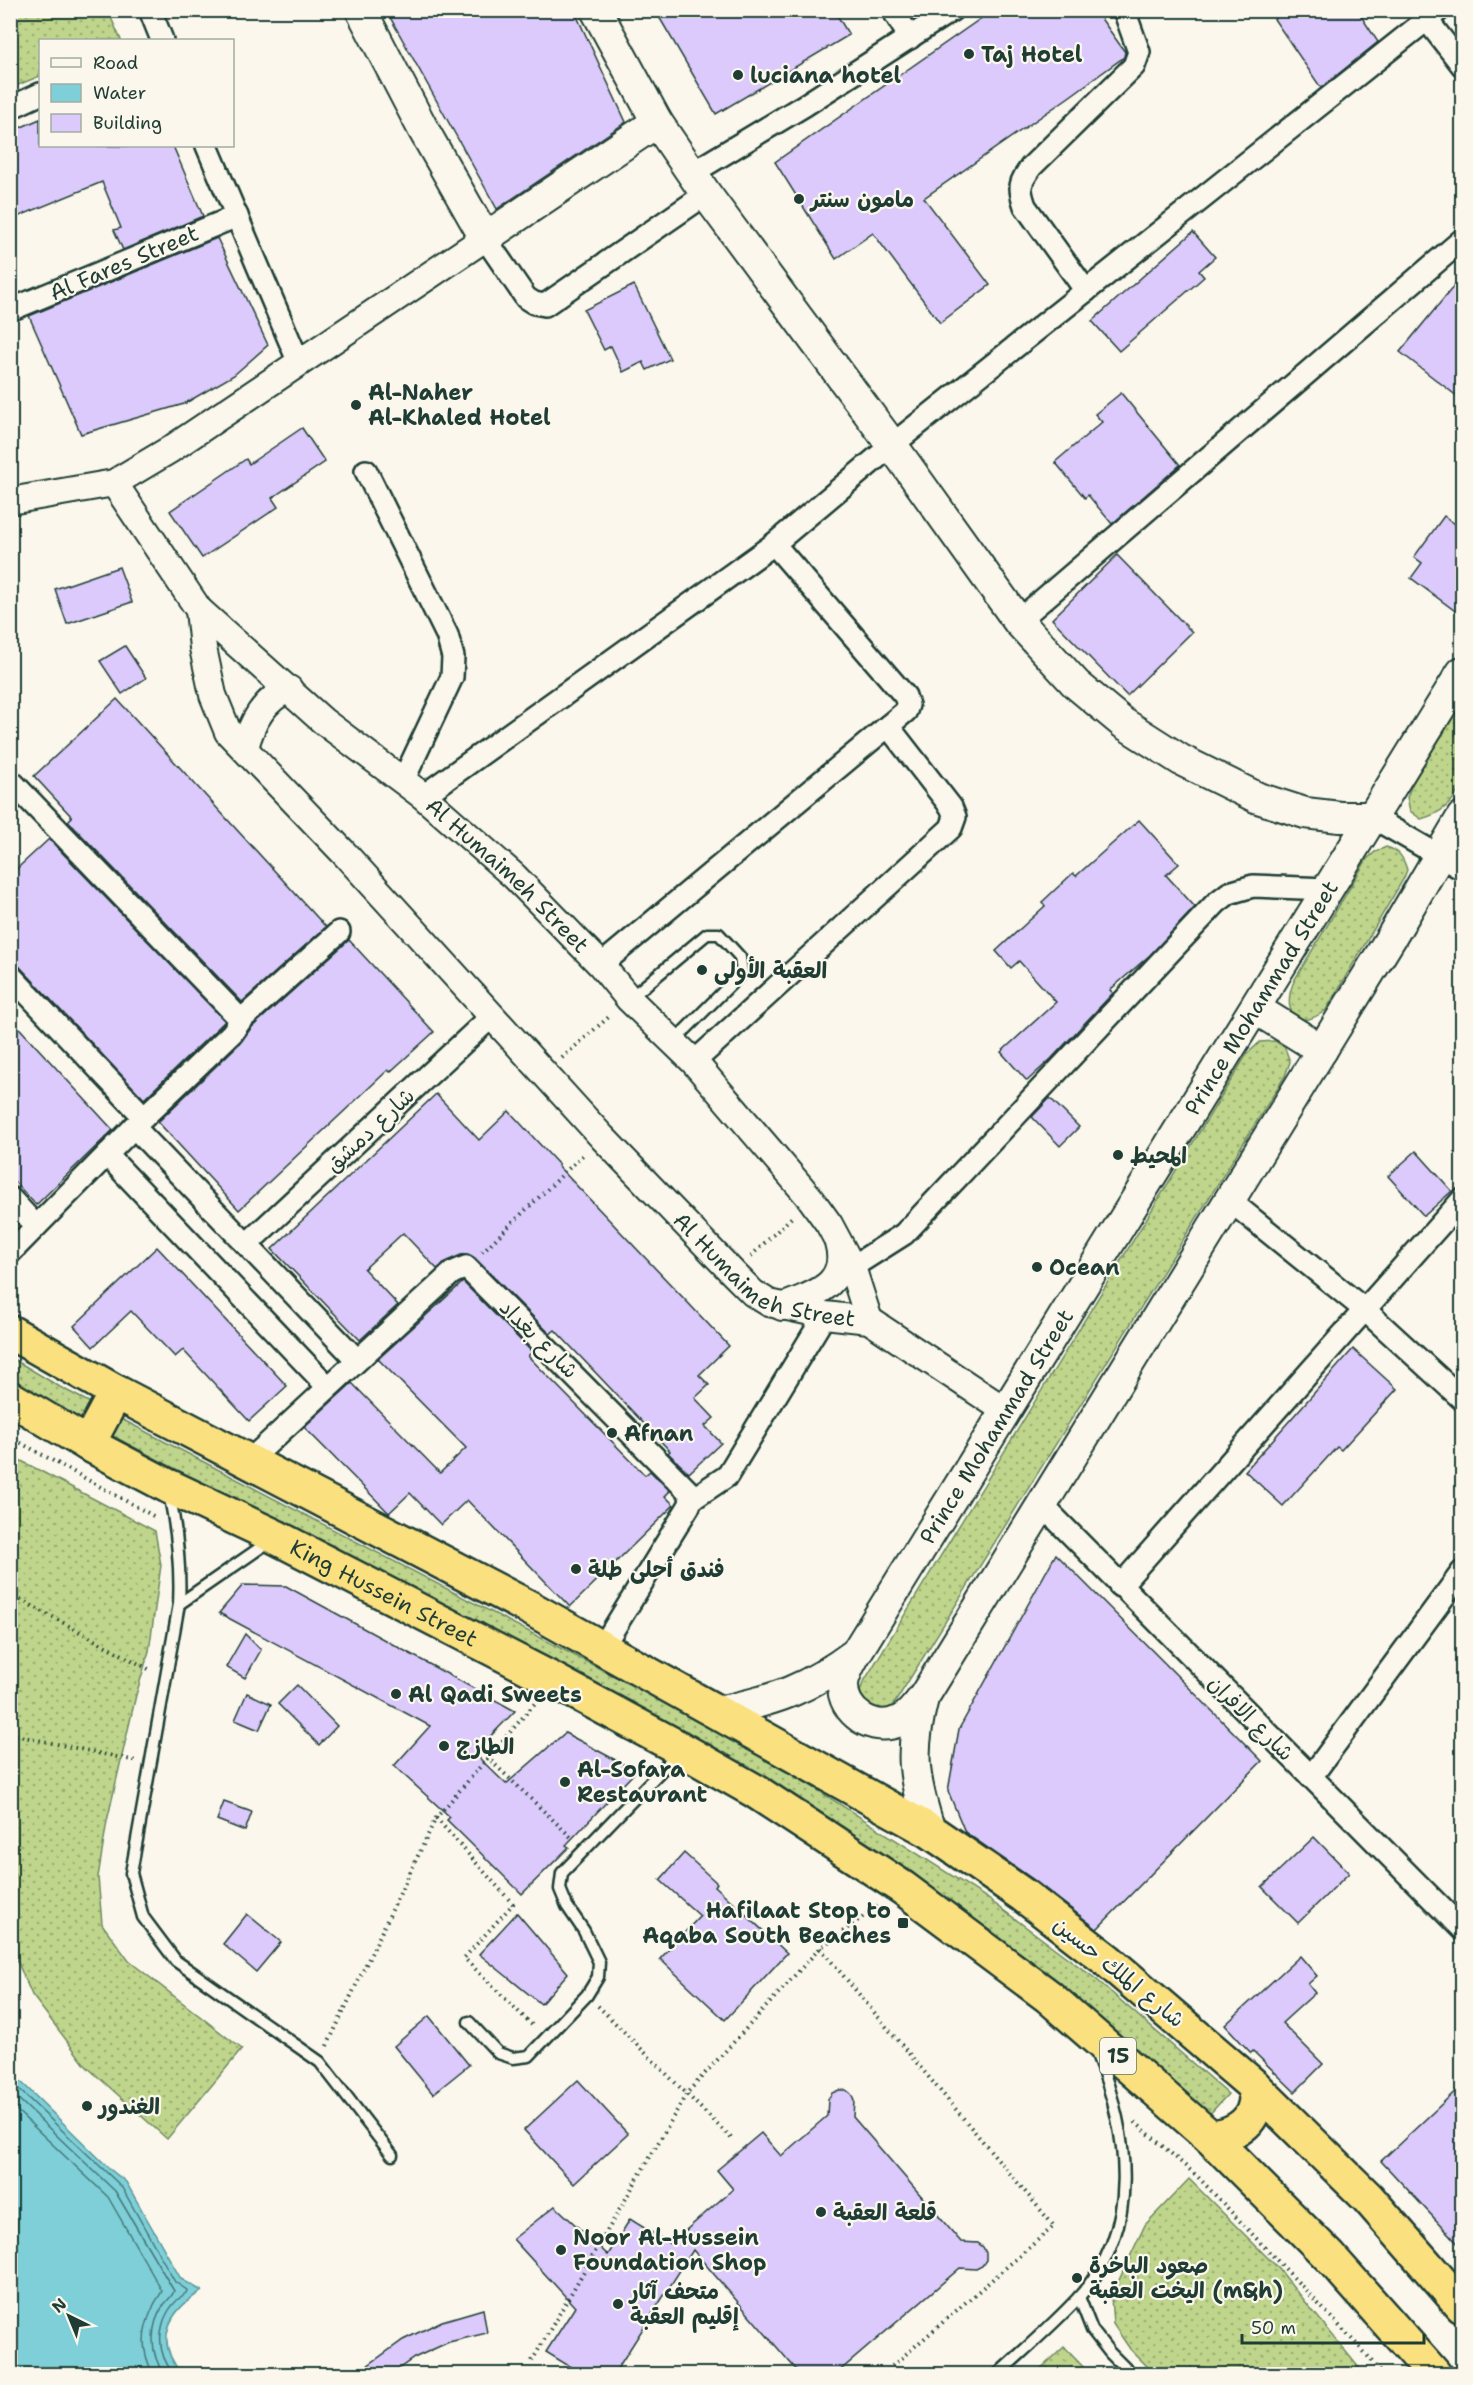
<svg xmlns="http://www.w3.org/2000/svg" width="1473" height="2385" viewBox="0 0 1473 2385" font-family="'Shantell Sans','Playpen Sans Arabic',sans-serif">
<defs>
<pattern id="grass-dots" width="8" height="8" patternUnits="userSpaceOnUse" patternTransform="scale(1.5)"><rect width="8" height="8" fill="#bed58b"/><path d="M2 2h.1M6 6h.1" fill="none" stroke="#9aae72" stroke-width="1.8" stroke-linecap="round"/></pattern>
</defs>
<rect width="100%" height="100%" fill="#fbf7ec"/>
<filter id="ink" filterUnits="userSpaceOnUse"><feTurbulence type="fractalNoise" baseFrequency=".0167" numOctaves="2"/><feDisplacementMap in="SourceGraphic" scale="12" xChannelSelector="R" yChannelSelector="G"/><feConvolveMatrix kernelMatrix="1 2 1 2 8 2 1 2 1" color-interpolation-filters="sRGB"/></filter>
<g filter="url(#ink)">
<!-- grass -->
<g fill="url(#grass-dots)" stroke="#6e8960" stroke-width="1.5">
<path d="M11,10L108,11L121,40H40V76L11,88Z"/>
<path d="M1462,703C1463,718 1466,772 1462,783C1455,802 1440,814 1421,819L1410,811L1407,797L1413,782Z"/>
<path d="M1386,847C1400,851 1403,857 1407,870L1404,878L1326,1010C1296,1033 1280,1010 1295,979L1367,859L1375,852Z"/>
<path d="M1275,1041L1285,1048L1290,1062L1285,1076L896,1701L888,1710L869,1712L859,1693L863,1683L1247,1054L1260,1042Z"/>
<path d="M10,1357L60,1387L750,1747L987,1898L1096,1979L1228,2094L1206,2118L739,1764L44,1400L11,1380Z"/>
<path d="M10,1455L155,1531L161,1565L149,1651L136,1695L107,1821L98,1877L102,1924L129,1961L242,2049L167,2139L86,2066L32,1995L11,1947Z"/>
<path d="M1189,2179L1279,2269L1364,2374H1155L1130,2349L1113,2324L1111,2297L1145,2225Z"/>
<path d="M1064,2347L1090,2374H1035Z"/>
</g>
<!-- water -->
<path fill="#7ecfd8" stroke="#589596" stroke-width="1.5" d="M11,2072L111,2170L126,2182L181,2279L202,2291C167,2312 154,2341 182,2374H11Z"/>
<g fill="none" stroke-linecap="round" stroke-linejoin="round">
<!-- shore -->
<g stroke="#457776" stroke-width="1.5">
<path d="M10,2081L121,2186L175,2282L187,2290L186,2293C158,2312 152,2349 174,2374"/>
<path d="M10,2091L115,2191L174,2291C172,2297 167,2300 163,2306C149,2327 150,2354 164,2374"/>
<path d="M10,2104L108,2197L162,2291C160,2296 155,2301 153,2307C141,2333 141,2349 153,2374"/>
</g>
</g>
<!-- building -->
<g fill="#dbcafb" stroke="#1f3d34" stroke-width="1.5">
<path d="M386,10H574L626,122L497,209Z"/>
<path d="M655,10H834L849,35L716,114Z"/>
<path d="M993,10H1095L1125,52L1124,57L1069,97L924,198L990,285L940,323L873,233L836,259L775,162Z"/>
<path d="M1287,10H1357L1378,42L1321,88L1274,19Z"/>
<path d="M40,119V146H173L203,216L123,250L114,230L121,228L102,182L10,220V132Z"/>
<path d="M1193,232L1215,257L1199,271L1204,277L1119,351L1092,321Z"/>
<path d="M217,238L268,345L234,375L184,404L81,434L29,316Z"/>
<path d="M1462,276V400L1400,352Z"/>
<path d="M634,285L670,359L647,370L643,362L623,372L611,346L604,350L584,310Z"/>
<path d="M1121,393L1180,465L1112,524L1088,495L1085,498L1055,462L1102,422L1095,414Z"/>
<path d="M302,428L325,462L272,498L278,507L202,558L170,511L246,459L249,464Z"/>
<path d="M1444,516L1462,529V616L1411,578L1422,563L1414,557Z"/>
<path d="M1117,555L1192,632L1127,696L1052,619Z"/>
<path d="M119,567L132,602L67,624L55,589Z"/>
<path d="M125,646L146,678L122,694L100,661Z"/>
<path d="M117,699L326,927L242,1002L68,821L72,817L34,776Z"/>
<path d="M1139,820L1179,864L1166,875L1195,907L1150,955L1110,990L1113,993L1051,1059L1027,1081L1001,1052L1056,1002L1019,961L1011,968L996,951L1045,906L1042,902L1073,873L1076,876Z"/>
<path d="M49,839L225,1021L144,1099L19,966L10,963V875Z"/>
<path d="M349,940L434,1032L390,1072L388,1070L239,1210L158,1122L241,1042L251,1028Z"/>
<path d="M10,1018L113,1130L36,1205L10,1177Z"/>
<path d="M436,1094L479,1140L509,1111L559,1165L558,1166L729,1346L699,1375L709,1385L695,1398L714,1418L705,1426L721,1443L689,1473L668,1453L670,1451L555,1330L550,1334L475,1258L468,1254L461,1255L447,1261L437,1269L403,1233L364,1269L398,1305L360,1340L272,1249Z"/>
<path d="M1050,1098L1079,1127L1060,1146L1032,1117Z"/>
<path d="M1416,1151L1452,1191L1424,1216L1388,1176Z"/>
<path d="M157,1247L287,1386L249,1421L183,1350L175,1357L131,1311L93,1347L74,1326Z"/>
<path d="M463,1282L532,1352L528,1356L645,1475L650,1471L670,1491L665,1496L674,1505L570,1607L467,1500L441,1525L410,1493L389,1513L304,1427L352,1383L440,1473L466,1448L378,1359Z"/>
<path d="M1353,1349L1397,1389L1341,1450L1337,1447L1283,1506L1245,1471Z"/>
<path d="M1056,1554L1262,1761L1097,1929L1034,1880L965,1832L948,1791L959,1729Z"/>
<path d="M243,1585L286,1586L515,1711L474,1753L506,1784L565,1733L636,1771L566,1845L569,1847L522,1894L447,1820L450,1817L394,1766L430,1726L219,1613Z"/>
<path d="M245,1634L261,1650L245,1678L226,1667Z"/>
<path d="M297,1685L337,1726L319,1745L278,1704Z"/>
<path d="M247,1693L271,1704L259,1730L235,1720Z"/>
<path d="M224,1802L252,1812L245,1831L217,1820Z"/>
<path d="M1314,1837L1349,1873L1298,1923L1262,1887Z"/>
<path d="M684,1853L717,1883L715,1886L787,1953L725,2020L660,1959L700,1916L660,1880Z"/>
<path d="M517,1913L568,1973L541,2004L479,1954Z"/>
<path d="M247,1914L281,1942L256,1972L223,1944Z"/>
<path d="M1300,1956L1317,1976L1308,1984L1315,1993L1282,2023L1323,2064L1295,2092L1253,2051L1251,2053L1225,2025Z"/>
<path d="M429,2016L469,2065L433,2094L394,2046Z"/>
<path d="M578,2080L628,2134L574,2184L524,2130Z"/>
<path d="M1462,2085V2248L1381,2161Z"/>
<path d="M839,2090H846L851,2094L854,2101L853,2117L961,2242L978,2243L983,2247L986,2253V2260L982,2266L976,2269L960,2268L836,2374H800L693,2250L614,2374H582L546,2352L575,2307L513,2239L555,2206L608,2255L630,2219L670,2244L733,2189L717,2170L761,2133L781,2156L827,2116L828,2099L832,2093Z"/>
<path d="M483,2309L487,2333L449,2342L414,2358L391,2374H356L403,2340L442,2321Z"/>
</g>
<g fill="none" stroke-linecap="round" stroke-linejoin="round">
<!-- service casing -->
<g stroke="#1f3d34" stroke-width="15">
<g id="service">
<path d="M629,999L707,934H719L740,957L742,973L673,1042"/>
<path d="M169,1493C177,1531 181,1566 179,1604L131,1873L143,1917L176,1961L320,2062L392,2155"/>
<path d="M179,1604L270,1541"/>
<path d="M469,2022L498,2053L513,2058L529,2056L587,1995L598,1977L599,1962L584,1931L567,1906L560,1889L562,1873L679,1752"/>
<path d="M1079,2297L1092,2330L1110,2353L1131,2374"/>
<path d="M998,2374C1025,2349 1053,2325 1078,2298C1143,2228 1129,2133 1096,2052"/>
</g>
</g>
<!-- minor casing -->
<g stroke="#1f3d34" stroke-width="26">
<g id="minor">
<path d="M150,10L162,40"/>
<path d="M893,10L910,38"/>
<path d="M1420,11L1462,65"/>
<path d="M10,108L40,94"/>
<path d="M207,146L299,363"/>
<path d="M692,173L805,105L952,10"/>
<path d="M485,238L526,298L534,303L545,305L706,194"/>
<path d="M1086,291L1025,206C1018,186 1020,183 1031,167L1134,66L1139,52L1124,10"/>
<path d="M10,310L237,216"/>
<path d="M366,471L447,635L453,657L452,677L403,781"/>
<path d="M1018,621L1462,240"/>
<path d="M10,785L13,783L241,1020L232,1033L144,1117L10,1253"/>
<path d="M423,796L774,544L892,445L1439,10"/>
<path d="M1372,817L1462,869"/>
<path d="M601,965L906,711L908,705L905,696L774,544"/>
<path d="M10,975L144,1117"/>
<path d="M241,1020L339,932"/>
<path d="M694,1062L951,828L955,817L951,807L888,726"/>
<path d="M134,1127L357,1360"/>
<path d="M107,1155L328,1387"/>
<path d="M10,1198L36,1226"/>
<path d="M1229,1200L1365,1310L1462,1399"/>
<path d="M247,1244L492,1016"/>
<path d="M852,1267L904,1234L1216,903L1229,893L1253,886L1328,889"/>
<path d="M249,1461L452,1273L466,1267L689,1492L691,1500L689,1506L602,1648"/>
<path d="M691,1500L727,1476L825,1315"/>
<path d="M1042,1505L1462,1929"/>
<path d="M1120,1586L1462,1200"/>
<path d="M1311,1777L1462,1572"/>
</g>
</g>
<!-- tertiary casing -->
<g stroke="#1f3d34" stroke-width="30">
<g id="tertiary">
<path id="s1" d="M114,483L199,610L323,721L423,796L514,876L601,965L629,999L694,1062L811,1199L829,1224L852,1267L869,1320"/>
<path d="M10,501L114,483L171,449L485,238"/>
<path id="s2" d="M199,610L203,648L213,695L228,732L343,852L602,1137L733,1273L753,1293L769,1303L825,1315L869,1320L1006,1411"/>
<path d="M245,748C251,724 264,699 289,689"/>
<path d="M782,1307C814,1294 850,1285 838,1242"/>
</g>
</g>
<!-- secondary casing -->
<g stroke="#1f3d34" stroke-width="34">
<g id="secondary">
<path d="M361,10L423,129L485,238L657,122"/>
<path d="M596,10L657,122L706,194L892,445L1018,621L1076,684L1123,723L1181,760L1258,798L1305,813L1340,817H1372"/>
<path d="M1256,1009L1322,1050"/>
<path d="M856,1653C851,1662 844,1673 843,1684C842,1713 874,1733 899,1721C909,1717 917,1706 923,1698"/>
<path id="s3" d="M718,1712C776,1700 808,1689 856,1653L1462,672"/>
<path d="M930,1831C913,1778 909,1753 923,1698L1392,936L1462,817"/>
</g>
</g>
<!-- trunk casing -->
<g stroke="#1f3d34" stroke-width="38">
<g id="trunk">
<path d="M10,1332L116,1392L530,1608L930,1831L1023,1895L1107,1960L1254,2086L1368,2198L1462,2306"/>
<path id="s4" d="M10,1398L88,1444L168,1486L276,1537L553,1680L681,1749L755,1791L903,1888L1048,1996L1210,2137L1330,2257L1434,2374"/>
<path d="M88,1444L116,1392"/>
<path d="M1210,2137C1230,2136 1251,2126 1255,2105C1257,2100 1255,2092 1254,2086"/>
</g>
</g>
<!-- path -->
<g stroke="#1f3d34" stroke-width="4" stroke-dasharray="1.5 4.5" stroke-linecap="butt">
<path d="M562,1058L611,1015"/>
<path d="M482,1252L585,1153"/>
<path d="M751,1256L793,1216"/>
<path d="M10,1437L157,1518"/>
<path d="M10,1594L152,1671"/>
<path d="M10,1734L136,1761"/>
<path d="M487,1757L573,1839"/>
<path d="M436,1818L513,1904L464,1958L535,2028"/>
<path d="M820,1948L1054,2226L883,2374"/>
<path d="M598,2006L734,2141"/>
<path d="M327,2046L436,1818L536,1702"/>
<path d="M1135,2122L1198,2177L1367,2355L1381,2374"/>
<path d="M532,2361L687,2093L820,1948L878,1906"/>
</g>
<!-- service -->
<use href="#service" stroke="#fbf7ec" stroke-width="10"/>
<!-- minor -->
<use href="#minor" stroke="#fbf7ec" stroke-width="21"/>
<!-- tertiary -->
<use href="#tertiary" stroke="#fbf7ec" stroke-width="26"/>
<!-- secondary -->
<use href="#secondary" stroke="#fbf7ec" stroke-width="30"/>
<!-- trunk -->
<use href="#trunk" stroke="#fbe080" stroke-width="33"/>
</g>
</g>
<!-- markers -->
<g fill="#1f3d34" stroke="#fbf7ec" stroke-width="2">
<circle cx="969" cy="54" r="6"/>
<circle cx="738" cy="75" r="6"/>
<circle cx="799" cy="199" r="6"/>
<circle cx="356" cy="405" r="6"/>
<circle cx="702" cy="970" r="6"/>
<circle cx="1118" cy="1155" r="6"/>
<circle cx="1037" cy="1267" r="6"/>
<circle cx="612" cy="1433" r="6"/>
<circle cx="576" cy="1569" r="6"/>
<circle cx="396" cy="1694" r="6"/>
<circle cx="444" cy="1746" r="6"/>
<circle cx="565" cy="1782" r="6"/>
<rect x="897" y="1917" width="12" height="12" rx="3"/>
<circle cx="87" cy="2106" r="6"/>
<circle cx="821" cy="2212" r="6"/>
<circle cx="561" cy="2250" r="6"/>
<circle cx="1077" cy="2278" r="6"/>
<circle cx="618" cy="2304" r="6"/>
</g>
<g text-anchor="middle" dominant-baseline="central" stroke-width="4.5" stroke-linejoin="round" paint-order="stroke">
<!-- shield labels -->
<rect fill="#fbf7ec" stroke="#61756b" stroke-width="1.5" x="1100" y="2038" width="36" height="36" rx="4.5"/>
<g font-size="21" font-weight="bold" fill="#1f3d34">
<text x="1118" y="2056">15</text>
</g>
<!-- poi labels -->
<g font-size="22" font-weight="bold" fill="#1f3d34" stroke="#fbf7ec" text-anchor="start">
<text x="981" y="54">Taj Hotel</text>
<text x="750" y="75">luciana hotel</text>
<text x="811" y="199">مامون سنتر</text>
<text x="368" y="392">Al-Naher<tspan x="368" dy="25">Al-Khaled Hotel</tspan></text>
<text x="714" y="970">العقبة الأولى</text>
<text x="1130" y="1155">المحيط</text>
<text x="1049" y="1267">Ocean</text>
<text x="624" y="1433">Afnan</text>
<text x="588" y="1569">فندق أحلى طلة</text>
<text x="408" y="1694">Al Qadi Sweets</text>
<text x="456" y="1746">الطازج</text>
<text x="577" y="1769">Al-Sofara<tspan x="577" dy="25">Restaurant</tspan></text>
<text x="891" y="1910" text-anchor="end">Hafilaat Stop to<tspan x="891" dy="25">Aqaba South Beaches</tspan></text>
<text x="99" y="2106">الغندور</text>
<text x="833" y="2212">قلعة العقبة</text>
<text x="573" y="2237">Noor Al-Hussein<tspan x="573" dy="25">Foundation Shop</tspan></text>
<text x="1089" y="2265">صعود الباخرة<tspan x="1089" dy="25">اليخت العقبة (m&amp;h)</tspan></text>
<text x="630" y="2291">متحف آثار<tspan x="630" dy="25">إقليم العقبة</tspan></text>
</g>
<!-- street labels -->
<g font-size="22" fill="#1f3d34" stroke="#fbf7ec">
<text transform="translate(124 263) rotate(-23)">Al Fares Street</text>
<text stroke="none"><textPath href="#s1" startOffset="560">Al Humaimeh Street</textPath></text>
<text stroke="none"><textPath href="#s3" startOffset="922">Prince Mohammad Street</textPath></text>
<text transform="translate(370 1130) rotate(-43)">شارع دمشق</text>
<text stroke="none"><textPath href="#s2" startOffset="894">Al Humaimeh Street</textPath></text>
<text transform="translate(539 1339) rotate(45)">شارع بغداد</text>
<text stroke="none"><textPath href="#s3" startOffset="418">Prince Mohammad Street</textPath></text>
<text stroke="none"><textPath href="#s4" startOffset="422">King Hussein Street</textPath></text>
<text transform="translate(1251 1718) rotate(45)">شارع الافران</text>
<text transform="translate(1119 1972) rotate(39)">شارع الملك حسين</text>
</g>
</g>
<!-- margin -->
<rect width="1473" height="2385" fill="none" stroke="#fbf7ec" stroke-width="36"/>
<rect x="18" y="18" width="1437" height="2349" fill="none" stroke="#1f3d34" stroke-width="2" filter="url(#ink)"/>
<!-- legend -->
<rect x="39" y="39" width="195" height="108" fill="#fbf7ec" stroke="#a3ada2" stroke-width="1.5"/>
<rect x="51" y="58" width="30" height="9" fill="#fbf7ec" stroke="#a3ada2" stroke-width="1.5"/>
<text x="93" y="69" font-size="18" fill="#1f3d34">Road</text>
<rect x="51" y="84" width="30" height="18" fill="#7ecfd8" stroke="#a3ada2" stroke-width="1.5"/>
<text x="93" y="99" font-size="18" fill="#1f3d34">Water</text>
<rect x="51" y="114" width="30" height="18" fill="#dbcafb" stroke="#a3ada2" stroke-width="1.5"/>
<text x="93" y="129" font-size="18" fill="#1f3d34">Building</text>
<!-- north arrow -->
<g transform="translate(69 2316) rotate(317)" stroke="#fbf7ec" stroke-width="4.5" paint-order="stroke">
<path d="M0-4.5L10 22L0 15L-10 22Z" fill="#1f3d34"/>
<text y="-9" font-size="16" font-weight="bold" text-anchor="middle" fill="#1f3d34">N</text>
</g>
<!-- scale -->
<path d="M1242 2334v9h182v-9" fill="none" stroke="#1f3d34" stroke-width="3"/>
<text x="1251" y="2334" font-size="18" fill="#1f3d34" stroke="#fbf7ec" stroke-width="4.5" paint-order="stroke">50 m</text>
</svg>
